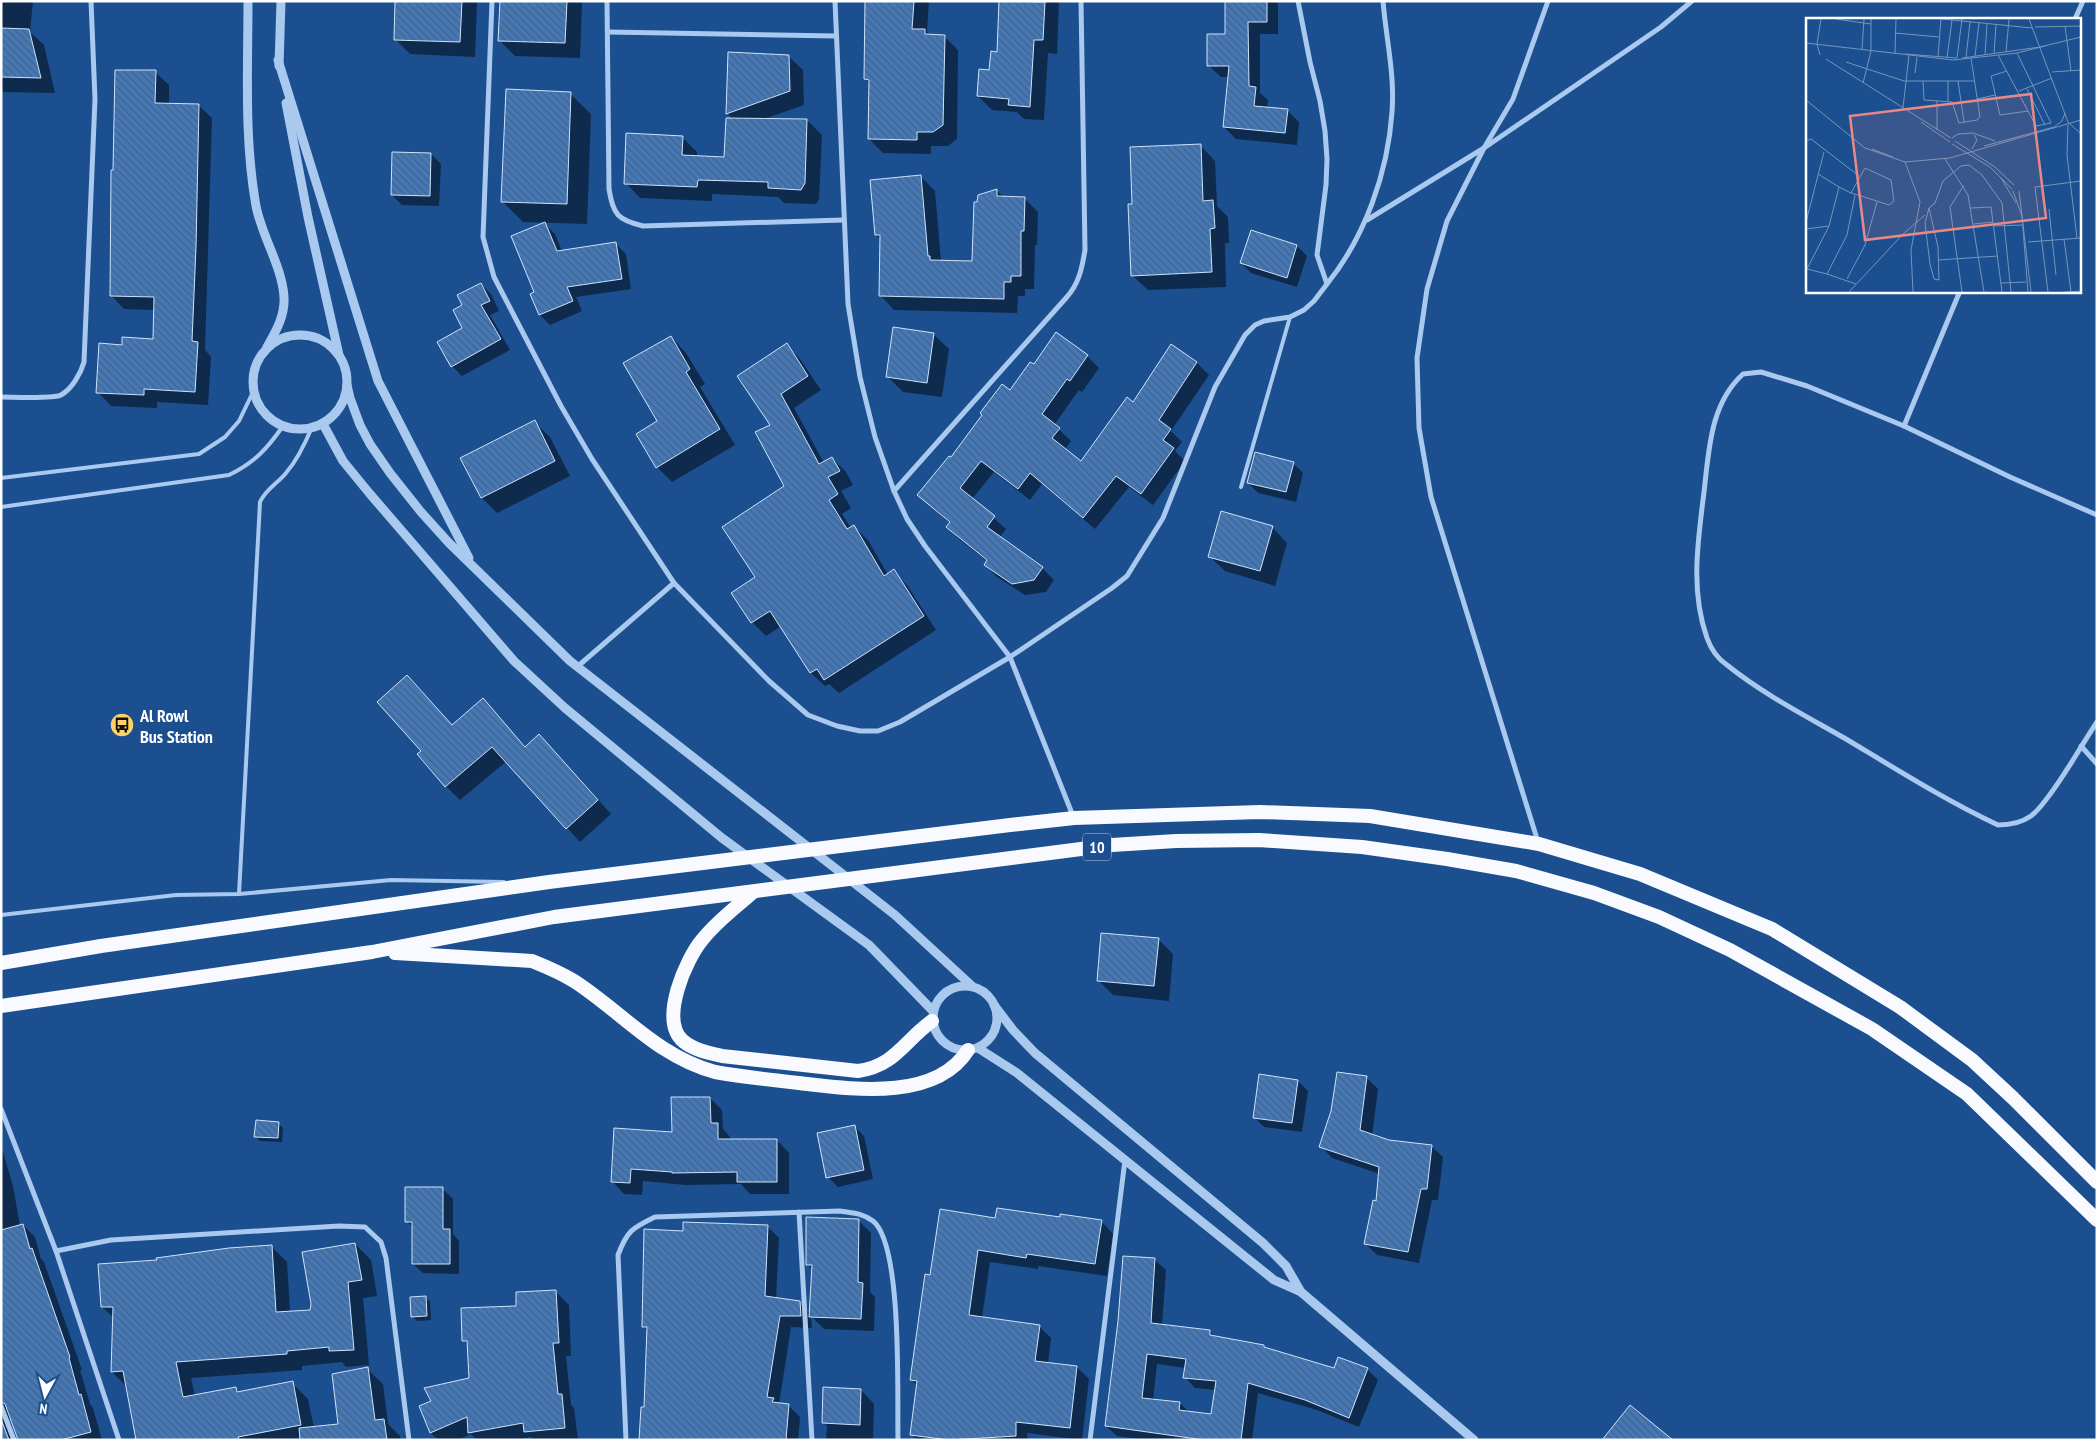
<svg xmlns="http://www.w3.org/2000/svg" width="2098" height="1441" viewBox="0 0 2098 1441" font-family="'PT Sans Narrow',sans-serif">
<defs>
<pattern id="building-back-hatch" width="6" height="6" patternUnits="userSpaceOnUse" patternTransform="scale(1.25)"><rect width="6" height="6" fill="#4478b7"/><path d="M-1 5l2 2M0 0l6 6M5-1l2 2" fill="none" stroke="#486282"/></pattern>
</defs>
<rect width="100%" height="100%" fill="#1b4f8f"/>
<!-- shadow -->
<g fill="#0007" fill-rule="evenodd">
<path d="M1,1H33L30,32L44,45L55,93L1,92Z"/>
<path d="M396,1H477L475,57L410,54L395,39Z"/>
<path d="M501,1H580L582,3L580,58L515,56L499,40Z"/>
<path d="M865,1H929L927,32L930,36H944L958,50L957,139L948,146H931V154L883,153L869,139L870,84L865,79Z"/>
<path d="M1000,1H1059L1057,54L1048,53L1044,120L1024,119L1017,112L992,110L978,96L998,53Z"/>
<path d="M1226,1H1276L1278,4V34H1260V93L1268,100L1267,108L1287,110L1299,122L1297,145L1236,139L1224,127L1229,77H1221L1208,65L1226,35Z"/>
<path d="M788,56L803,70L804,105L764,119L807,120L822,135L819,199L816,204L784,203L778,197L712,194V201L640,198L626,183L682,137L697,152V157L725,158L733,119L727,113Z"/>
<path d="M155,72L169,85V104L198,105L212,118L205,350L211,357L208,405L157,402V408L111,406L98,392L123,346L154,341L155,310L124,309L111,295L114,172Z"/>
<path d="M570,94L591,114L587,224L523,222L503,202Z"/>
<path d="M1200,145L1215,161L1217,206L1228,217L1229,243H1225L1226,287L1148,290L1132,275L1134,205Z"/>
<path d="M431,154L441,164L439,206L402,205L392,195Z"/>
<path d="M921,177L935,191L941,261L973,262L979,203L996,190L1004,197L1024,198L1038,212L1037,245H1035L1034,289H1025V296H1018L1017,313L894,310L880,295L881,240L876,235Z"/>
<path d="M545,224L555,234L562,251L616,244L626,254L631,289L576,297L582,311L550,325L540,315L531,294L536,293Z"/>
<path d="M1297,246L1307,256L1297,287L1251,273L1241,263Z"/>
<path d="M481,284L491,294L499,311L490,315L510,350L462,376L452,366L464,328Z"/>
<path d="M933,334L949,349L942,397L903,392L888,377Z"/>
<path d="M671,337L686,353L705,384L700,387L735,445L672,482L657,467L659,422Z"/>
<path d="M787,345L800,359L821,390L794,408L824,463L832,458L846,472L853,485L841,491L851,508L842,514L851,528L854,527L868,540L888,575L893,571L907,585L936,630L839,693L829,684L825,686L811,673L781,626L766,636L752,622L757,578L786,487L771,425Z"/>
<path d="M1171,346L1197,363L1209,375L1171,431L1182,442L1175,451L1185,461L1153,505L1129,487L1095,529L1042,484L1030,500L994,472L972,499L1006,529L999,538L1042,568L1054,580L1046,592L1025,595L997,577L985,565L988,562L959,539L947,527L950,523L919,495L1034,365L1087,356L1099,368L1082,392L1079,390L1054,425L1071,441L1065,449L1081,463L1133,404Z"/>
<path d="M534,422L550,437L570,476L497,513L482,498L462,459Z"/>
<path d="M1293,463L1303,473L1296,502L1258,493L1248,483Z"/>
<path d="M1272,527L1287,543L1275,586L1225,571L1209,556Z"/>
<path d="M407,677L453,726L483,699L526,747L553,750L611,814L580,842L507,761L460,800L446,786L422,751Z"/>
<path d="M1158,939L1173,954L1169,1001L1113,995L1098,980Z"/>
<path d="M1367,1078L1378,1089L1372,1136L1389,1141L1431,1146L1443,1157L1438,1200H1432L1419,1263L1377,1255L1365,1243L1377,1202L1380,1174L1332,1158L1321,1146L1332,1111Z"/>
<path d="M1298,1081L1308,1091L1302,1132L1264,1127L1254,1117Z"/>
<path d="M710,1098L722,1110L723,1129L730,1137V1140H777L789,1153V1194H750L741,1184L686,1185L643,1181L642,1195L624,1194L612,1181L673,1133Z"/>
<path d="M278,1123L283,1128L282,1142L260,1141L255,1136Z"/>
<path d="M854,1126L864,1136L873,1179L838,1187L828,1177Z"/>
<path d="M1,1145L13,1186L20,1226L23,1225L35,1237L41,1259L44,1262L82,1370H80L90,1404L93,1408L102,1440H19L10,1414L9,1421L16,1440H1Z"/>
<path d="M443,1189L453,1199V1234L459,1241V1274L423,1273L413,1264V1228L407,1221Z"/>
<path d="M996,1219H1061L1101,1221L1113,1234L1107,1276L1038,1266V1269L990,1262L982,1318L1039,1326L1051,1338L1048,1364L1077,1367L1089,1379L1082,1440L1027,1433L1028,1440H917L912,1435L918,1386L911,1380L931,1276Z"/>
<path d="M858,1220L871,1233L870,1292L875,1297L874,1331L824,1329L811,1316L812,1328L791,1327L779,1404L788,1405L800,1417L798,1440H640L645,1408L648,1331L643,1326L684,1232L767,1226L779,1238L776,1299L799,1303L811,1314L813,1270L808,1265Z"/>
<path d="M355,1244L371,1260L377,1296L363,1298L369,1365L346,1367L342,1362L302,1366V1370L191,1378L195,1396L236,1389L240,1393L292,1383L308,1399L314,1428L340,1425L367,1369L383,1384L388,1424L400,1436V1440H138L128,1388L112,1372L114,1318L102,1307L158,1262L272,1247L287,1262L290,1312L311,1311Z"/>
<path d="M1155,1260L1166,1270L1162,1325L1210,1331L1216,1338L1263,1346L1267,1350L1334,1370L1367,1369L1378,1380L1359,1427L1317,1410L1258,1393L1252,1440H1146L1117,1436L1106,1426ZM1157,1364L1186,1368L1185,1377L1195,1388L1216,1390L1212,1415L1189,1412L1180,1403L1153,1400Z"/>
<path d="M556,1292L569,1305L571,1356H566L571,1405L574,1408L578,1440H533L531,1437L516,1440H477L471,1434L458,1440H438L431,1433L421,1407L470,1379L469,1346L464,1341L518,1307Z"/>
<path d="M425,1297L430,1302L431,1320L417,1321L412,1316Z"/>
<path d="M861,1390L874,1404L873,1440H826L827,1426L823,1422Z"/>
</g>
<!-- building -->
<g fill="url(#building-back-hatch)" stroke="#cfe3fa" fill-rule="evenodd">
<path d="M395,1H462L460,42L394,40Z"/>
<path d="M500,1H567L565,43L498,41Z"/>
<path d="M865,1H914L912,29H925V34L945,35L943,125L933,132H917V140L868,139L869,80L864,79Z"/>
<path d="M999,1L1045,2L1043,40H1034L1030,107L1008,105L1009,99L977,96L979,69L989,70L991,51L997,52Z"/>
<path d="M1225,1H1267V22H1248L1249,86L1256,87L1254,106L1288,109L1285,133L1223,127L1229,66H1207V34H1225Z"/>
<path d="M1,28L29,29L41,78L1,77Z"/>
<path d="M728,52L789,55L790,91L726,114Z"/>
<path d="M115,70H156L155,103L199,104L196,247L192,341L198,342L195,392L144,389V395L96,393L99,343L122,345V337L153,339L154,297L110,296L111,170H113Z"/>
<path d="M506,89L571,92L567,204L501,202Z"/>
<path d="M726,118L807,119L805,183L801,190L768,188V182L698,180L697,187L624,184L626,133L683,136L682,155L724,157Z"/>
<path d="M1201,144L1203,201L1213,200L1215,228L1210,229L1212,272L1131,276L1128,204H1132L1130,147Z"/>
<path d="M392,152L431,153L430,196L391,195Z"/>
<path d="M921,175L928,256H930V260L972,261L974,202H977L978,195L997,189V196L1025,197L1024,231H1021V276H1011V282H1004V299L879,296L880,235H875L870,180Z"/>
<path d="M545,222L557,251L616,242L622,279L567,287L573,301L539,315L530,294L534,292L511,236Z"/>
<path d="M1251,230L1297,245L1287,278L1240,263Z"/>
<path d="M481,283L490,301L481,305L501,339L451,367L437,342L462,328L453,310L462,305L457,295Z"/>
<path d="M893,327L934,333L927,383L886,377Z"/>
<path d="M1056,332L1088,355L1070,381L1067,379L1042,414L1060,428L1052,438L1081,461L1127,397L1133,402L1171,344L1197,362L1159,420L1171,429L1163,440L1174,448L1141,494L1116,476L1083,518L1030,473L1018,489L981,461L960,488L995,516L987,527L1043,567L1034,580L1012,584L984,565L987,560L946,527L950,522L917,495L949,456L951,457L982,415L980,413L1002,384L1010,390L1030,362L1034,364Z"/>
<path d="M671,336L690,369L686,372L720,429L656,468L636,434L657,421L623,363Z"/>
<path d="M787,343L808,376L781,394L819,464L832,457L840,471L828,477L838,494L829,500L847,529L854,525L884,576L894,569L924,616L824,680L817,669L810,673L770,611L751,623L731,593L755,577L722,527L784,486L755,432L770,425L737,376Z"/>
<path d="M535,420L555,461L481,498L460,458Z"/>
<path d="M1255,452L1294,462L1286,492L1247,483Z"/>
<path d="M1221,511L1273,526L1260,571L1208,557Z"/>
<path d="M407,675L452,725L483,698L525,747L539,734L598,800L566,829L492,747L445,787L417,754L421,751L377,702Z"/>
<path d="M1101,933L1159,938L1154,986L1097,981Z"/>
<path d="M1337,1072L1367,1076L1360,1130L1389,1140L1432,1145L1427,1189H1421L1408,1252L1364,1244L1373,1200L1376,1201L1379,1167L1319,1147L1331,1111Z"/>
<path d="M1259,1074L1298,1080L1292,1123L1253,1118Z"/>
<path d="M671,1097H710L711,1123H718V1139H777V1182H737V1172L672,1173V1172L631,1169L630,1183L611,1182L614,1128L672,1132Z"/>
<path d="M256,1120L279,1122L278,1138L254,1137Z"/>
<path d="M855,1125L864,1170L826,1178L817,1133Z"/>
<path d="M405,1187H443V1229H450V1264H412V1222H405Z"/>
<path d="M997,1208L1060,1217V1214L1102,1220L1095,1264L1027,1254L1026,1258L978,1250L969,1315L1040,1325L1035,1361L1077,1366L1070,1428L1016,1422V1436L949,1440L910,1435L917,1381L910,1380L925,1274L930,1275L940,1209L995,1218Z"/>
<path d="M806,1217L859,1219L858,1282L863,1283L861,1319L809,1317L812,1265H806Z"/>
<path d="M683,1222L768,1225L765,1296L800,1301L801,1316H780L767,1397L774,1398L772,1402L789,1404L786,1440H639L641,1407H644L647,1327H642L644,1229L683,1231Z"/>
<path d="M23,1224L30,1249L32,1248L70,1357L69,1358L79,1395L81,1394L91,1432L61,1440H18L5,1404L1,1402V1230Z"/>
<path d="M355,1243L362,1280L348,1282L354,1350L329,1351V1347L287,1351V1354L176,1362L183,1397L236,1387L237,1392L293,1381L301,1425L238,1437L239,1440H136L123,1371L111,1372L113,1307H101L98,1264L157,1260L156,1258L229,1248L272,1245L276,1312L310,1310L311,1304L302,1252Z"/>
<path d="M1123,1256L1155,1258L1151,1323L1210,1330V1335L1264,1345V1347L1334,1368L1338,1357L1368,1368L1349,1418L1305,1400L1248,1383L1241,1440H1204L1105,1426L1118,1321ZM1147,1354L1186,1359L1183,1378L1216,1381L1211,1414L1179,1410L1180,1402L1142,1398Z"/>
<path d="M556,1290L559,1343H553L558,1394H562L565,1428L524,1432L523,1423L468,1433L467,1417L430,1433L419,1406L431,1401L424,1388L469,1378L467,1341H462L461,1308L516,1306V1292Z"/>
<path d="M426,1296L427,1316L411,1317L410,1297Z"/>
<path d="M368,1367L375,1420L384,1419L387,1440H300L299,1428L338,1424L332,1374Z"/>
<path d="M823,1387L861,1389L860,1425L822,1423Z"/>
<path d="M1630,1405L1673,1440H1602Z"/>
<path d="M1,1419L9,1440H1Z"/>
</g>
<g fill="none" stroke-linecap="round" stroke-linejoin="round">
<!-- service -->
<g stroke="#a9c9ee" stroke-width="4">
<path d="M1,478L199,454L225,437L239,421L253,392"/>
<path d="M1241,487L1290,317"/>
<path d="M1,507L229,475C255,462 267,449 283,426"/>
<path d="M239,894L260,502C266,489 277,484 286,473C298,459 305,444 312,427"/>
<path d="M1,915L176,895L239,894L391,880L504,882"/>
</g>
<!-- minor -->
<g stroke="#a9c9ee" stroke-width="5">
<path d="M492,1L483,237L494,277L561,406L592,459L674,583L769,681L808,715L837,726L860,731H878L900,722L1010,657L1112,588L1127,576L1163,518L1215,387L1245,335L1255,325L1264,321L1290,317L1304,310L1314,301L1327,284L1317,255L1326,185L1327,159L1325,131L1320,101L1310,62L1298,1"/>
<path d="M607,1L609,189C613,215 618,220 643,226L843,220"/>
<path d="M835,1L848,304L860,377L875,437L894,491L907,519L925,546L1010,657L1073,816"/>
<path d="M2075,19L2083,1"/>
<path d="M608,32L836,36"/>
<path d="M1367,220L1484,148L1661,27L1692,1"/>
<path d="M1327,284C1365,237 1388,172 1392,112C1395,75 1386,38 1383,1"/>
<path d="M1,397C13,397 53,399 61,395C72,389 81,373 84,362L95,99L91,1"/>
<path d="M1904,426L1960,291"/>
<path d="M894,491L1066,298C1079,284 1082,268 1085,250L1081,1"/>
<path d="M2097,515L2010,477L1904,426L1807,386L1761,372L1743,374C1710,404 1709,450 1704,492C1698,541 1690,590 1707,638C1711,649 1718,659 1727,665C1763,694 1806,716 1846,739C1896,769 1945,800 1998,825C2009,825 2021,823 2031,816C2039,810 2045,801 2051,793C2068,770 2081,746 2097,722"/>
<path d="M577,667L674,583"/>
<path d="M2081,746L2097,764"/>
<path d="M1538,842L1431,497L1419,428L1417,358L1427,289L1447,221L1484,148L1513,99L1548,1"/>
<path d="M1,1109L56,1251L119,1440"/>
<path d="M799,1212L812,1440"/>
<path d="M56,1251L111,1240L339,1226L365,1227L381,1242L386,1258L409,1440"/>
<path d="M1,1406L14,1440"/>
<path d="M626,1440L618,1255C627,1231 632,1228 655,1217L840,1211C851,1213 863,1213 873,1221C903,1245 897,1399 898,1440"/>
<path d="M1090,1440L1125,1160"/>
</g>
<!-- tertiary -->
<g stroke="#a9c9ee" stroke-width="9">
<path d="M248,1C248,69 244,139 256,206C262,237 282,266 284,297C285,316 276,331 267,347"/>
<path d="M278,60L378,381L469,558"/>
<path d="M279,66L281,1"/>
<path d="M286,103L308,217L339,355"/>
<circle cx="300" cy="382" r="47"/>
<path d="M347,385L350,398L360,425L370,444L390,473L421,512L449,543L570,661L895,915L972,986"/>
<path d="M323,424L343,461L370,494L514,661L565,708L722,838L869,945L933,1011"/>
<circle cx="965" cy="1018" r="32"/>
<path d="M994,1005L1013,1030L1035,1053L1263,1243L1286,1266L1301,1292L1474,1440"/>
<path d="M978,1048L1017,1073L1274,1280L1301,1292"/>
</g>
<!-- trunk -->
<g stroke="#f8faff" stroke-width="14">
<path d="M752,893C735,908 716,922 702,940C686,959 659,1020 683,1041C694,1050 709,1053 722,1056L858,1071C895,1066 904,1041 932,1021"/>
<path d="M395,953L532,961C547,967 561,973 574,981C622,1012 658,1057 715,1072C743,1077 771,1080 799,1083C851,1089 935,1102 968,1050"/>
<path d="M1,963L101,946L549,882L1010,825L1074,818L1260,812L1370,816L1539,844L1640,874L1772,929L1900,1007L1972,1060L2013,1098L2097,1182"/>
<path d="M1,1006L372,952L554,917L1112,845L1176,841L1259,840L1362,847L1447,859L1516,871L1594,893L1659,917L1730,950L1872,1029L1967,1094L2097,1220"/>
</g>
</g>
<!-- icons -->
<defs>
<g id="bus-disc" transform="scale(1.25)"><circle r="9.5" fill="#ffd166" stroke="#1b4f8f"/><path d="M-5-6H5V4H4V6H2V4H-2V6H-4V4H-5ZM-3.5-4V0h7V-4ZM-3.5 1.2v1.5H-2V1.2ZM2 1.2v1.5H3.5V1.2Z" fill="#111"/></g>
</defs>
<g fill-rule="evenodd">
<use href="#bus-disc" x="122" y="725"/>
</g>
<g text-anchor="middle" dominant-baseline="central" stroke-width="4" stroke-linejoin="round" paint-order="stroke">
<!-- shield labels -->
<rect fill="#1b4f8f" stroke="#bbcadd" stroke-width="1" x="1083" y="833.5" width="28" height="27" rx="4"/>
<g font-size="16" font-weight="bold" fill="#fff">
<text x="1097" y="847">10</text>
</g>
<!-- poi labels -->
<g font-size="18" font-weight="bold" fill="#fff" stroke="#1b4f8f" text-anchor="start">
<text x="140" y="715">Al Rowl<tspan x="140" dy="21">Bus Station</tspan></text>
</g>
</g>
<!-- overview -->
<g transform="translate(1806 18)">
<rect width="275" height="275" fill="#1b4f8f"/>
<path fill="none" stroke="#7695bc" stroke-width="1" d="M30,1L65,6M136,1L226,10M223,1L262,104L275,116M259,8L265,53M229,9L275,8M89,15L133,19M0,25L147,42L211,35L239,28M56,31L58,1M200,34L203,1M89,35L90,1M99,36L151,40M188,36L190,7M14,37L11,26L15,1M179,37L181,6M192,37L230,108L245,105L211,35M169,38L173,5M132,39L135,1M160,39L164,4M141,40L146,2M151,40L156,1M156,40L234,29L275,19M20,41L145,120M40,44L98,63H168M201,53L185,58L194,97L222,93M246,54L275,52M109,55L111,39M117,63L118,82L146,84L153,105L171,102L174,99L165,40M152,63L158,104M57,65L65,33V1M221,71L239,107M213,73L246,60M171,81L189,77M0,82L59,130L99,144L144,140L275,102M142,83V63M97,90L103,37M115,104L144,124M262,107L261,137L271,220M248,109L256,103L259,95M131,112V83M146,120L152,116L167,115L189,123M0,123L5,121L53,158M149,123L189,149L208,167M146,126L184,149L206,171M178,128L248,109M66,131L87,139M166,131L171,122L168,117M139,141L162,177L178,274M99,144L114,184L105,232L107,274M12,156L33,169L45,175L49,176L83,187L88,183L85,162L59,150L45,175M195,160L210,185M207,173L216,198L222,274M213,173L225,274M123,190L119,205L124,246L128,261L133,262L132,229L123,190L129,185L137,163L155,148L163,147L176,157L196,185L205,274M165,190L185,189L196,274M243,191L250,257M0,204L18,134M168,206L187,204M188,208L216,207M0,211L23,208M258,221L265,274M222,224L275,220M132,242L192,238M1,251L21,256L41,217L49,177M1,251L23,208L33,169M21,256L50,266M41,261L59,227L71,184M195,265L220,264M43,274L97,216L119,197M156,274L144,189L158,167M242,274L229,169L275,163M259,274L275,273"/>
<path fill="#e88989" fill-opacity="0.15" stroke="#e88989" stroke-width="2.5" d="M225,76L240,200L59,222L44,98Z"/>
<rect width="275" height="275" fill="none" stroke="#fff" stroke-width="2.5"/>
</g>
<!-- border -->
<rect width="2098" height="1441" fill="none" stroke="#ffffff" stroke-width="5"/>
<!-- north arrow -->
<g transform="translate(45 1396) rotate(187)" stroke="#1b4f8f" stroke-width="4" paint-order="stroke">
<path d="M0-4L9 19L0 12L-9 19Z" fill="#ffffff"/>
<text y="-8" font-size="14" font-weight="bold" text-anchor="middle" fill="#ffffff">N</text>
</g>
</svg>
